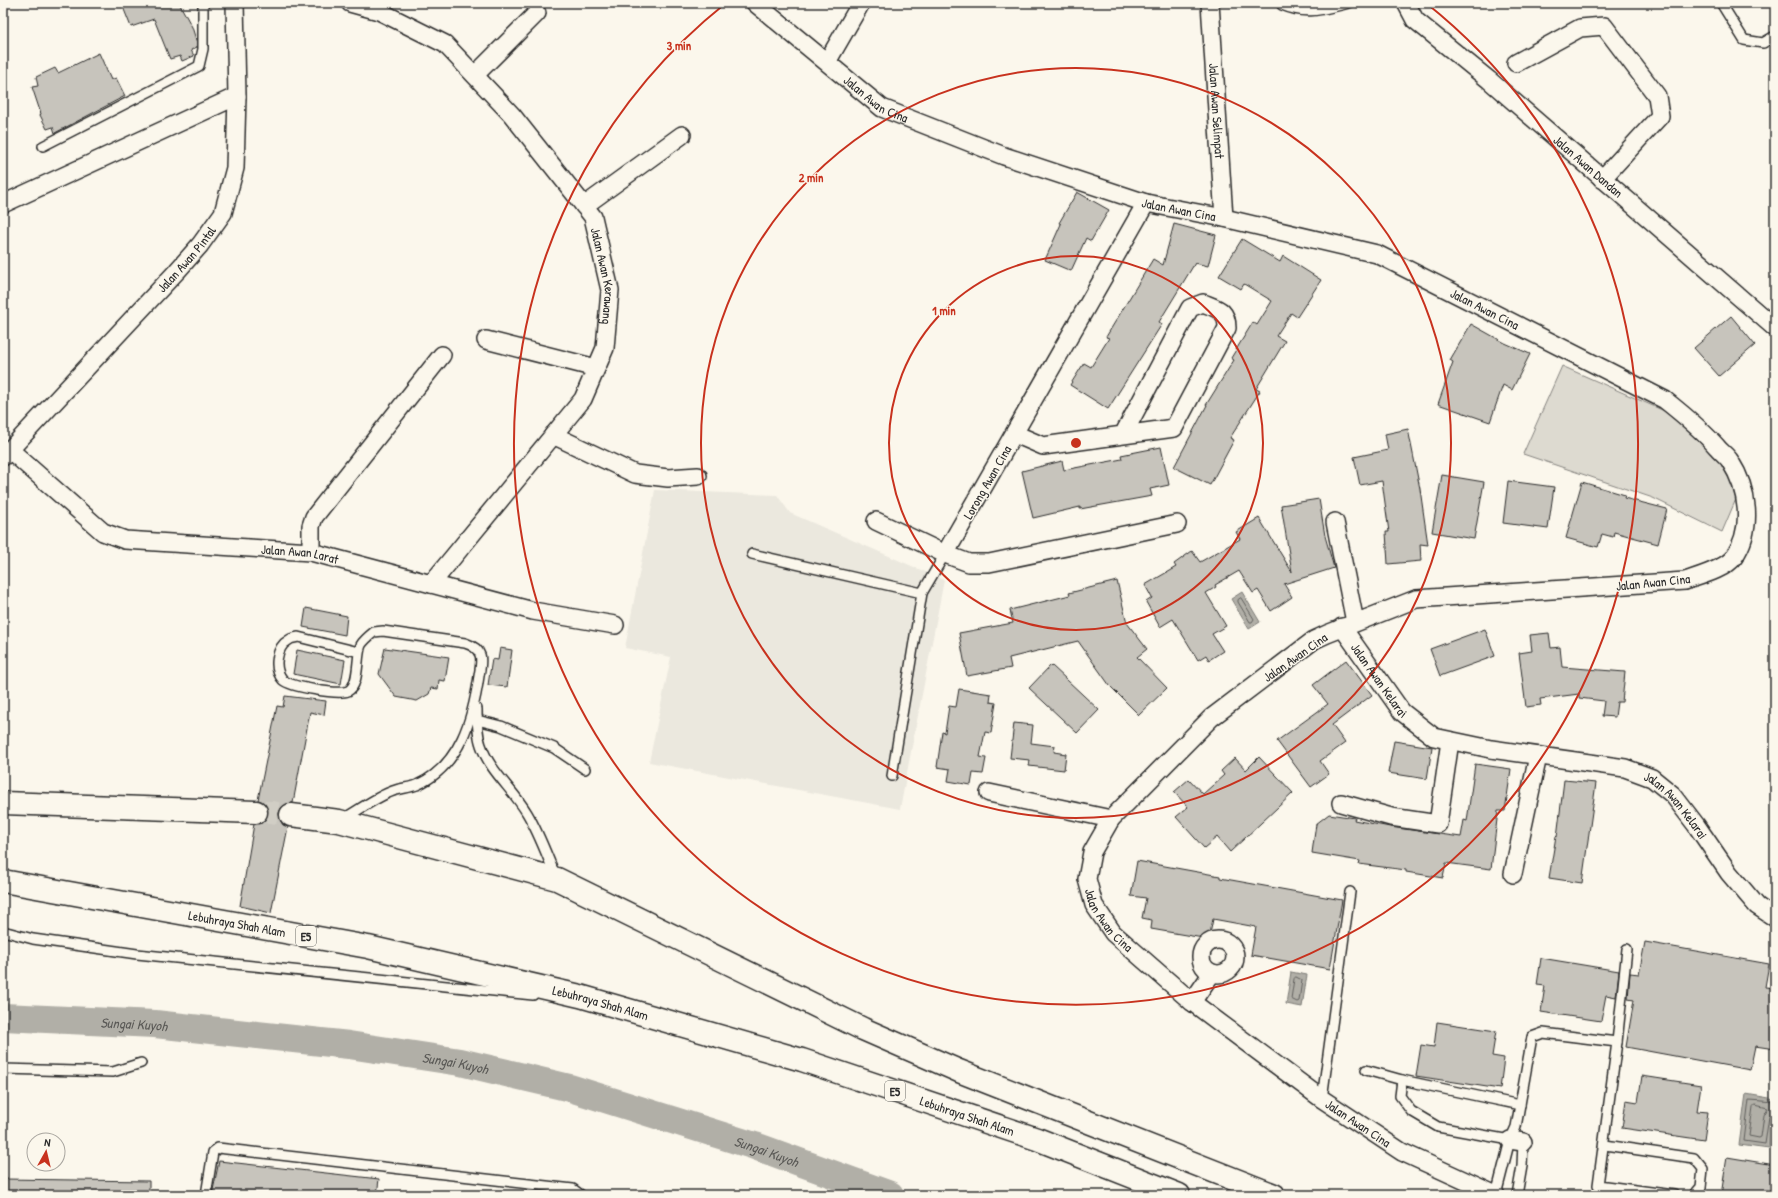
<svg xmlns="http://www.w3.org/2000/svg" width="1778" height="1198" viewBox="0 0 1778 1198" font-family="'Patrick Hand',sans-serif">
<rect width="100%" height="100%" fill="#fbf7ec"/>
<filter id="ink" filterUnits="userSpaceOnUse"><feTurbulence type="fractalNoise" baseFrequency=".025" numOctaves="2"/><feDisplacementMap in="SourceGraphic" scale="8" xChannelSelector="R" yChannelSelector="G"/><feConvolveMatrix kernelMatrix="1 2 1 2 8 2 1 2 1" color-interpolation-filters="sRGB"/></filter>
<g filter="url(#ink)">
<!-- built -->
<path fill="#ebe8de" d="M655,490L777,495L790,513L944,580L900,809L649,762L671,657L625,648Z"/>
<!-- green -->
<path fill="#dddad0" stroke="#84827e" d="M1562,366L1669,413L1727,468L1736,499L1722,532L1653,498L1523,454Z"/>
<!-- water -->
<g fill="#b1afa7" stroke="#7b7a75">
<path d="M1242,592L1260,622L1249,629L1231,599Z"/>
<path d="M1291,972L1307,975L1302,1007L1286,1004Z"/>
<path d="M1746,1094L1775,1099L1769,1149L1739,1145Z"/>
</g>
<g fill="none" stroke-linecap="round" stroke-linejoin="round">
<!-- shore -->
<g stroke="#61605d" stroke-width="1">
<path d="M1241,598L1254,619L1252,622H1250L1238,602V600Z"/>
<path d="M1296,977L1302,980L1299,1001L1297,1002L1291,999L1294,979Z"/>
<path d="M1775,1102L1749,1100L1744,1141L1765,1144L1769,1116L1772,1113L1775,1112"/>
<path d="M1755,1105L1768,1108L1764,1115L1761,1137L1759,1138L1749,1136L1753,1107Z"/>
</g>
<!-- river -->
<path stroke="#b1afa7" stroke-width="28" id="s1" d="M3,1017L155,1024L349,1045L460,1062L570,1088L755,1146L890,1195"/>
</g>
<!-- building -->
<g fill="#c7c4bc" stroke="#2b2b2b">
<path d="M126,3H179L192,27L197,43V47L191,50L194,56L182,61L180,56L170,59L154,19L131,27L123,7L128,6Z"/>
<path d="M99,53L111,80L116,78L125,96L55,133L53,127L47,129L40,115L41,114L32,87L38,86L36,77L55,68L58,73Z"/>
<path d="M1077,192L1109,210L1091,241L1086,238L1071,271L1045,260L1061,224L1059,223Z"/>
<path d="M1174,224L1216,235L1208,266L1195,263L1159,322L1162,324L1108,409L1070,385L1084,363L1091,367L1109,338L1106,337L1153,259L1163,265Z"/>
<path d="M1242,239L1280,262L1283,256L1321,280L1297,317L1291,313L1276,336L1285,341L1256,389L1260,391L1230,438L1234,440L1210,485L1174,467L1207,405H1206L1234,360L1231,358L1253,322L1257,325L1272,301L1244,284L1241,289L1219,276Z"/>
<path d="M1731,316L1755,345L1719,376L1694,348Z"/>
<path d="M1471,324L1505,343L1530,354L1512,390L1503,385L1490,422L1438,404L1453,362L1450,360Z"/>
<path d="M1408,429L1420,489L1428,545L1420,544L1421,561L1388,564L1386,532H1389L1382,481L1360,485L1354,457L1388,450L1385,434Z"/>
<path d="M1161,447L1169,485L1150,489L1152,496L1080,509V507L1033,518L1022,471L1062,461L1064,470L1122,459L1121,455Z"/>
<path d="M1442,475L1484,482L1474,539L1432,532Z"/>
<path d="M1508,481L1554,487L1548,529L1503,523Z"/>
<path d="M1582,482L1625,495L1624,498L1667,509L1658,544L1614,532L1613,537L1602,534L1598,547L1566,538Z"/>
<path d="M1319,499L1325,536L1334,568L1284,584L1292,597L1271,611L1258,590L1253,593L1239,571L1215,585L1216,587L1206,593L1226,626L1212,634L1223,651L1209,660L1206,655L1198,660L1173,619L1160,627L1146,602L1152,598L1145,585L1176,567L1174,564L1192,551L1200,562L1240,539L1236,532L1259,518L1292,572L1281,505Z"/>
<path d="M1117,581L1127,623L1147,649L1137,657L1167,688L1139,715L1110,686L1078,641L1009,658L1011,668L967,676L959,633L1013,623L1010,610L1070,595L1069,593Z"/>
<path d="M306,608L347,616L345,635L303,627Z"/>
<path d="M1485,629L1495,656L1440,676L1430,649Z"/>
<path d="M1549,633L1551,648L1560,647L1562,667L1625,672L1622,702H1617L1615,717L1602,716L1604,701L1579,698V694L1540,699L1541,705L1526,707L1519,653L1532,651L1530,635Z"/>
<path d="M385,648L449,657L445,681L439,680L438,689L431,688L429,694L417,701L396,697L379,674Z"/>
<path d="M500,648L512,650L507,687L488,685L492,659L498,660Z"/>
<path d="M297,650L345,660L341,684L293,674Z"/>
<path d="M1346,660L1372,695L1332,725L1345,743L1320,761L1329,774L1311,787L1277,741L1328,704L1313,685Z"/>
<path d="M1051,665L1099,710L1077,733L1029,688Z"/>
<path d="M959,689L991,694L990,702L996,703L991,733L985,732L980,757L986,758L983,774L973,773L971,785L948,781L950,769L937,767L942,732L945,733L949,706L956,707Z"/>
<path d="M285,696L326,701L324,715L310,712L293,803L286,804L281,808L279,813L280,820L283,825L288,827L271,913L240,906L254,824L262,823L266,819L268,813L267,806L263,802L258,800L277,706L283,707Z"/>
<path d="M1014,723L1033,725L1031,743L1055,746L1054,752L1066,754L1064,770L1029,766L1030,760L1010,758Z"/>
<path d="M1394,741L1432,747L1427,779L1388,773Z"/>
<path d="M1259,757L1293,793L1230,852L1217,837L1204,848L1176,817L1188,807L1174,792L1189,779L1203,794L1224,775L1221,771L1235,758L1246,770Z"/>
<path d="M1475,764L1511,769L1505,811H1498L1491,869L1446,863L1443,878L1406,872V870L1359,864L1360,861L1312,853L1316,824L1329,814L1355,818L1354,820L1390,827L1461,837L1464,820L1467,821Z"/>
<path d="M1564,780L1596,783L1582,883L1549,878L1556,836L1557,837Z"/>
<path d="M1137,861L1220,876V878L1342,900L1330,969L1251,955L1256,927L1213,919L1209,939L1151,929L1152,920L1142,918L1146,898L1131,896Z"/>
<path d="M1645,942L1769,964L1765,987L1775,988V1049L1755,1046L1750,1070L1626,1047L1634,1000L1628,999L1630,973L1639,974Z"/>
<path d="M1541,958L1619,971L1616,997L1606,995L1601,1021L1541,1012L1545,986L1537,985Z"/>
<path d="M1437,1022L1496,1031L1492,1056L1504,1058L1500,1089L1416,1076L1421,1045L1434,1047Z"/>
<path d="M1642,1076L1701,1085L1697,1111L1708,1112L1704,1140L1622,1128L1626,1100L1638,1102Z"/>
<path d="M1727,1157L1775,1165V1195H1721Z"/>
<path d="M219,1161L379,1179L377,1195H212Z"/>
<path d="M3,1179L149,1181V1195H3Z"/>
</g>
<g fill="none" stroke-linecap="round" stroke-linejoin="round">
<!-- highway-tunnel -->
<path stroke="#d1cec5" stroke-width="22" stroke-dasharray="22 11" stroke-linecap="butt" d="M256,812H271L291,815"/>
<!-- lane casing -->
<g stroke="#2b2b2b" stroke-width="12">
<g id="lane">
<path d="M1721,3L1744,40L1763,43L1775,36"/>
<path d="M1282,5C1308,16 1323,9 1349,3"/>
<path d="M43,146L199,66L203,49V3"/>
<path d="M752,554L922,593"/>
<path d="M477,709C477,721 477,734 481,745C490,772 513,789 527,813C539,833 547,856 556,877"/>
<path d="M477,720L501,726L554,748L585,769"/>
<path d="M892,776L922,593L945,554"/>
<path d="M343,819C359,810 376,797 393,791C401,788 409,788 417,785C460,766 473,718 479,676C482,659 484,649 465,643L383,631L374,632C369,636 364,640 361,645C356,657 360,685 348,691C338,695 291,687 283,680C273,669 276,647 289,640C291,638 295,638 298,637L359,652"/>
<path d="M3,931L33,939L137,954L533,995"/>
<path d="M1617,1042L1627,949"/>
<path d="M3,1069L113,1072L141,1063"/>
<path d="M1366,1070L1402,1080L1520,1105"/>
<path d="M1402,1080L1400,1096L1411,1111L1438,1127L1510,1140"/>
<path d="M1322,1099L1350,892"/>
<path d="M1605,1145L1694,1158L1703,1169L1701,1187L1694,1195"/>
<path d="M206,1195L213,1152L218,1148L573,1189L581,1195"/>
<path d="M1496,1195L1510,1140L1516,1127L1532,1037L1543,1033L1617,1042L1598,1185L1674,1195"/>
<path d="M1517,1195L1522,1166L1523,1142L1521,1139"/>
</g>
</g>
<!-- street casing -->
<g stroke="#2b2b2b" stroke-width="20">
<g id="street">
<path id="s2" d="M350,3L379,11L445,44L512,115L593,217L610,290L605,348L583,399L431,584"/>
<path id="s3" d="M755,3L882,108L1004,156L1146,203L1224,218L1377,254L1665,400C1684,415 1701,429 1717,447C1721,452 1727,456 1730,461C1748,489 1754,528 1734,557C1726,569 1699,576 1685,581L1416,599L1327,634L1314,640L1211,718L1111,819L1092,852L1087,879L1094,905L1113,933L1192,1002L1322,1099L1402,1152L1496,1195"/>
<path id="s4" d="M1210,3L1224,218"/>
<path id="s5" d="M1406,3L1415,20L1489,80L1775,328"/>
<path d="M827,62L861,3"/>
<path d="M1516,63L1580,28L1604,26L1657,96L1660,116L1602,179"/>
<path d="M475,75L537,13"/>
<path d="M1146,203L945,554L969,563H989L1177,524"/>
<path d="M3,204L237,96"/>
<path d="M584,206L682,135"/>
<path d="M486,340L596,368"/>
<path d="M1015,434L1043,446L1174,428L1227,328C1227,310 1218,309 1203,303L1190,308L1123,435"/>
<path d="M553,435L635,474L668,478L698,476"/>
<path id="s6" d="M10,450L103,532L125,540L311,552L533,611L615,625"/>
<path id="s7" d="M3,457L177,271L200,245L223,213L235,168L237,96L235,3"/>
<path d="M876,521L945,554"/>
<path d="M1335,522L1355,622"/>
<path d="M311,552V526L314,517L442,355"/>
<path id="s8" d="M1342,627L1402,712L1434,737L1491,749L1625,768L1652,778L1673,795L1696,825L1729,873L1757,906L1775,918"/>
<path d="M989,793L1111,819"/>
<path d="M1341,803L1391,817L1438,824L1450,741"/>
<path d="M1513,874L1538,756"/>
<circle cx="1218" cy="957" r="17"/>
<path d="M1192,1002L1212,973"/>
<path d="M1510,1140L1523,1142"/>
</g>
</g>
<!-- highway casing -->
<g stroke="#2b2b2b" stroke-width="25">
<g id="highway">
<path d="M3,803L256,812"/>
<path d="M291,815L339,821L557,879L863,1029L959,1071L1274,1195"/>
<path id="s9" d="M3,881L368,947L580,996L802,1060L1037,1139L1179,1195"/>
</g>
</g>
<!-- lane -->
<use href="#lane" stroke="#fbf7ec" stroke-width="9"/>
<!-- street -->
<use href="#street" stroke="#fbf7ec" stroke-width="17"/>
<!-- highway -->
<use href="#highway" stroke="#fbf7ec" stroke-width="22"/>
</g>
</g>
<!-- distance rings -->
<g fill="none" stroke="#c8321e" stroke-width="2">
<circle cx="1076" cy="443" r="187"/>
<circle cx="1076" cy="443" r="375"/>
<path d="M1426 3A562 562 0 1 1 726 3"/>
</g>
<g text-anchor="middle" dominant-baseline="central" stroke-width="3" stroke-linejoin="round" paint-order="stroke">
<!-- shield labels -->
<g fill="#fbf7ec" stroke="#696865" stroke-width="1">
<rect x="296" y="926" width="20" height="20" rx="3"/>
<rect x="885" y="1081" width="20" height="20" rx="3"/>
</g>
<g font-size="12" font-weight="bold" fill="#2b2b2b">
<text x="306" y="936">E5</text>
<text x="895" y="1091">E5</text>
</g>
<!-- street labels -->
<g font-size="13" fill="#2b2b2b" stroke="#fbf7ec">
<text stroke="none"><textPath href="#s3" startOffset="155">Jalan Awan Cina</textPath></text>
<text stroke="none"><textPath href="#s4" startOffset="108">Jalan Awan Selimpat</textPath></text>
<text stroke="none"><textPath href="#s5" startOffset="246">Jalan Awan Dandan</textPath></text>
<text stroke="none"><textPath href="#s3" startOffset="479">Jalan Awan Cina</textPath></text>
<text stroke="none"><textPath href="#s7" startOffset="270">Jalan Awan Pintal</textPath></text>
<text stroke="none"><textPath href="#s2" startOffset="392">Jalan Awan Kerawang</textPath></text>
<text stroke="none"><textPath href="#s3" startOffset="803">Jalan Awan Cina</textPath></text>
<text transform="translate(987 482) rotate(-60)">Lorong Awan Cina</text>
<text stroke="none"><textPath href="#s6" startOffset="323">Jalan Awan Larat</textPath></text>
<text transform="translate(1653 582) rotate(-6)">Jalan Awan Cina</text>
<text transform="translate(1295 657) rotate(-35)">Jalan Awan Cina</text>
<text stroke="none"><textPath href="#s8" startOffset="65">Jalan Awan Kelarai</textPath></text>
<text stroke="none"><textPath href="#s8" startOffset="403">Jalan Awan Kelarai</textPath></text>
<text stroke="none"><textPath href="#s3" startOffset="2015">Jalan Awan Cina</textPath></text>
<text stroke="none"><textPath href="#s9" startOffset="238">Lebuhraya Shah Alam</textPath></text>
<text stroke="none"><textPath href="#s9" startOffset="610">Lebuhraya Shah Alam</textPath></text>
<text stroke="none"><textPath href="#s9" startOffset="994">Lebuhraya Shah Alam</textPath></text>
<text stroke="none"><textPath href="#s3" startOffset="2339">Jalan Awan Cina</textPath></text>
</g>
<!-- water labels -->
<g font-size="14" font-style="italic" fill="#5a5956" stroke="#fbf7ec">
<text stroke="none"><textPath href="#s1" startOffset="131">Sungai Kuyoh</textPath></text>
<text stroke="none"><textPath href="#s1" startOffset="455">Sungai Kuyoh</textPath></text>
<text stroke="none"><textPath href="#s1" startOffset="779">Sungai Kuyoh</textPath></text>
</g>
</g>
<circle cx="1076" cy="443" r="6" fill="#c8321e" stroke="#fbf7ec" stroke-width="2"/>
<g font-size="12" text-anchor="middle" font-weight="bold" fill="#c8321e" stroke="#fbf7ec" stroke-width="3" stroke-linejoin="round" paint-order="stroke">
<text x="679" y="50">3 min</text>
<text x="811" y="182">2 min</text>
<text x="944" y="315">1 min</text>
</g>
<!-- margin -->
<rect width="1778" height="1198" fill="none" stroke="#fbf7ec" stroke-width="16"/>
<rect x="8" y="8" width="1762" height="1182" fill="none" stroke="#2b2b2b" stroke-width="1.5" filter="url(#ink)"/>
<!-- north arrow -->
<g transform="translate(46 1152) rotate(8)"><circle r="19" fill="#fbf7ec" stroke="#a8a59f"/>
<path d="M0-3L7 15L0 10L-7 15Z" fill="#c8321e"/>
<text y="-6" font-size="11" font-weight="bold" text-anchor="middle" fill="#2b2b2b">N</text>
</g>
</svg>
